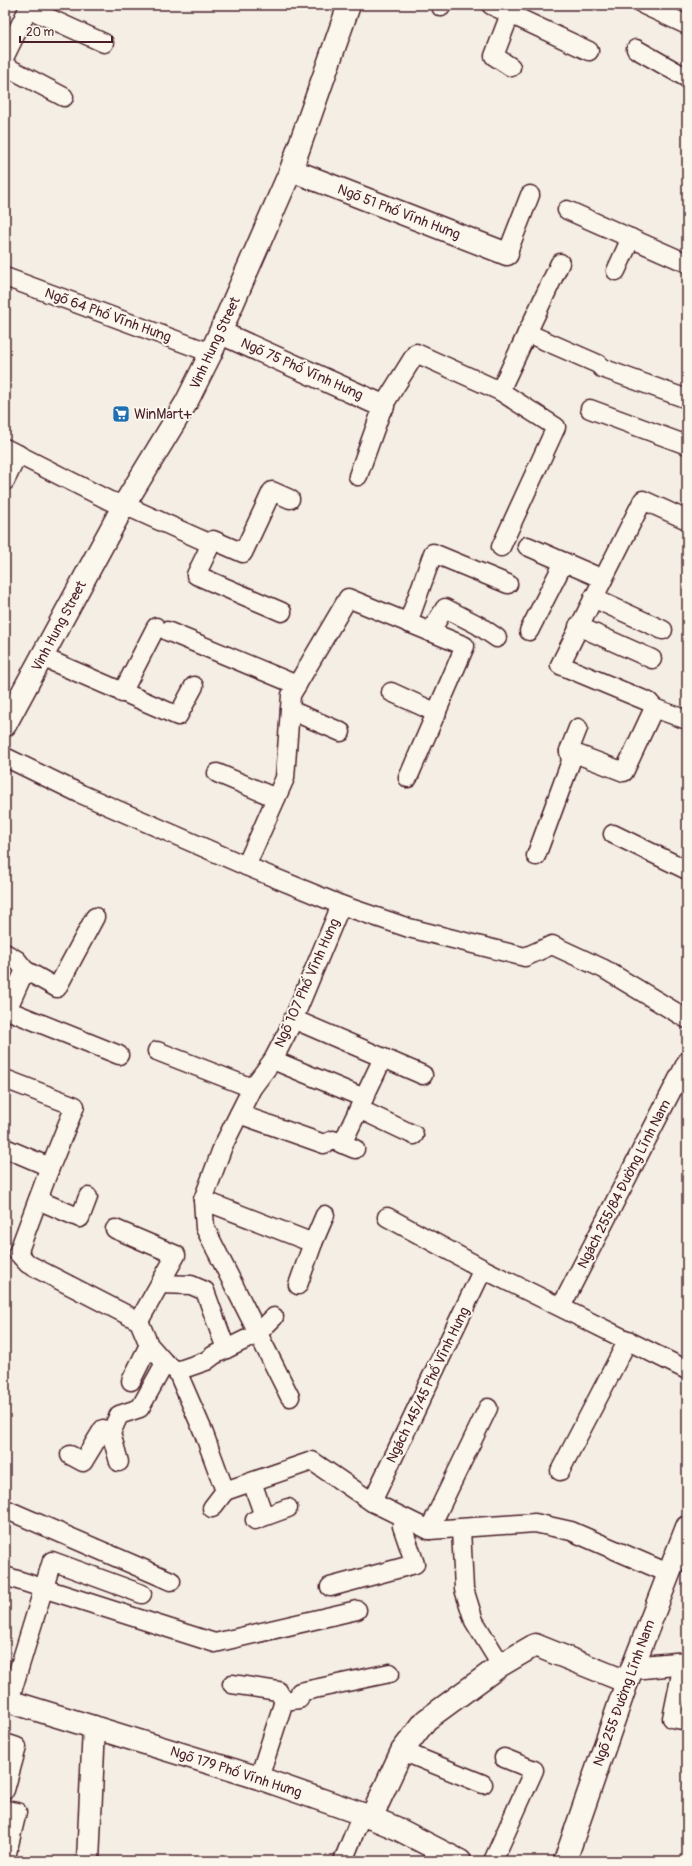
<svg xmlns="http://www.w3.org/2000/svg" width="692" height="1866" viewBox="0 0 692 1866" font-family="Pangolin,sans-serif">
<rect width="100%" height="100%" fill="#f4eee4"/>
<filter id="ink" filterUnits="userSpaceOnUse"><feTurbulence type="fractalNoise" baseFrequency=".025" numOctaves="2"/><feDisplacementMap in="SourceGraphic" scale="8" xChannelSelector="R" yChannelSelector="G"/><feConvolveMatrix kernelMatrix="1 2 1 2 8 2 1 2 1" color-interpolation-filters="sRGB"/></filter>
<g filter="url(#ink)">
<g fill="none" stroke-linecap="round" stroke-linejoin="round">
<!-- lane casing -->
<g stroke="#4a1f2b" stroke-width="21">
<g id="lane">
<path d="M491,5L589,51"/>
<path d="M644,5L687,25"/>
<path d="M441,7L442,5"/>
<path d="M29,9L104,43"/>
<path d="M510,14L494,56L511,67"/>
<path d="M636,49L687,78"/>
<path d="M5,56L30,5"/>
<path d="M5,66L64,97"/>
<path d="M567,210L687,263"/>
<path d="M507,254L530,195"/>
<path d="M616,271L631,238"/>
<path d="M5,277L211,353"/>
<path d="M527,333L598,364L602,368L687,399"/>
<path d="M500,391L560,263"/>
<path d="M590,409L687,445"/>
<path d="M5,448L110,501L124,505L211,544L196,575L282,612"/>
<path d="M358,476L383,406L416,353L500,391L556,427L501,547"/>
<path d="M5,481L18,454"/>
<path d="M211,544L213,540L243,553L272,491L290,499"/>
<path d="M527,546L603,579"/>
<path d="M593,598L663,630"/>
<path d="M408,623L433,553L508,584"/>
<path d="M578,626L652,659"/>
<path d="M167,631L297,685"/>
<path d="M529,631L564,562"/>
<path d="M430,632L445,608L478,625L497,638"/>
<path d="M42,657L178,716L194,686"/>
<path d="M391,692L437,713"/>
<path d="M122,693L156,627"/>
<path d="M654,708L649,702L560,665L643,500L687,520"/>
<path d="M290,710L341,732"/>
<path d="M569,751L624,772L654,708L687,720"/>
<path d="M5,757L81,794L246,866L341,905L409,928L525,957L552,945L604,969L687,1019"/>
<path d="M217,773L276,798"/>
<path d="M613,834L687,870"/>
<path d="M536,856L571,761L569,751L578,728"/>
<path d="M246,866L285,778L291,695L348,598L465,646L408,778"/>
<path d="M5,953L17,960L25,970L57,988L95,917"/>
<path d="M25,970L7,1010L119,1055"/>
<path d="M293,1019L423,1075"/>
<path d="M157,1051L252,1088"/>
<path d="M273,1060L364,1098"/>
<path d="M5,1079L75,1106L49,1170"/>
<path d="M359,1109L414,1135"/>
<path d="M239,1114L324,1144L333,1140L355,1149"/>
<path d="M342,1144L383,1058"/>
<path d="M5,1148L45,1165L49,1170L18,1253L28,1264L139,1321L149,1345L165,1363L177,1371L203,1431L225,1491L312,1461L372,1502L429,1530L535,1523L571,1531L668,1573"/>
<path d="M38,1200L80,1218L88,1197"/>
<path d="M203,1200L313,1243L298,1285"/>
<path d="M387,1217L483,1269L687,1370"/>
<path d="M115,1229L176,1255L139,1321"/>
<path d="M313,1243L325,1215"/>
<path d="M160,1284L191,1285L205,1291L226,1349"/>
<path d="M561,1307L687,1061"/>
<path d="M177,1371L206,1361L214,1355L257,1334L274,1317"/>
<path d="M131,1381L149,1345"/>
<path d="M290,1397L205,1228L203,1200L223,1146L252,1088L273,1060L291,1025L341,905"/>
<path d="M70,1455L83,1462L103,1429L111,1433"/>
<path d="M119,1462L111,1433L119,1415L140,1408L165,1363"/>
<path d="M560,1471L628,1340"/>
<path d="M252,1482L264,1516"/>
<path d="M372,1502L483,1269"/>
<path d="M212,1508L225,1491"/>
<path d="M5,1509L171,1581"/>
<path d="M255,1520L288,1508"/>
<path d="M461,1529L464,1589L474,1621L501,1665"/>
<path d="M429,1530L488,1408"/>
<path d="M5,1576L215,1643L357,1610"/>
<path d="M330,1587L415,1564L402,1526L408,1520"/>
<path d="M683,1664L672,1718L687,1721"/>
<path d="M232,1684L278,1691L284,1701"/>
<path d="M9,1701L52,1561L142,1594"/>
<path d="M5,1743L17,1747L5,1790"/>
<path d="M402,1751L483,1784"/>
<path d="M259,1778L284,1701L299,1699L300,1692L390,1673"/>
<path d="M5,1810L17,1812L5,1861"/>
<path d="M343,1861L362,1814"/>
<path d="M493,1861L534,1770L504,1758"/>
</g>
</g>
<!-- street casing -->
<g stroke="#4a1f2b" stroke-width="25">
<g id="street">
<path d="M291,170L507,254"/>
<path d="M221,333L383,406"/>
<path d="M632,1668L687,1663"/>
<path d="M5,1700L259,1778L362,1814L396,1828L460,1861"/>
<path d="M371,1818L402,1751L426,1720L501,1665L535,1645L627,1682"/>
<path d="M88,1861L94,1727"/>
<path d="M565,1861L627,1682L687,1527"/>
</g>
</g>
<!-- secondary casing -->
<g stroke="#4a1f2b" stroke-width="25">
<path id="secondary" d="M5,725L124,505L186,403L211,353L291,170L349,5"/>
</g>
<!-- lane -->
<use href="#lane" stroke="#fbf7ec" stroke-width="18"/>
<!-- street -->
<use href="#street" stroke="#fbf7ec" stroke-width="22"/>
<!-- secondary -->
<use href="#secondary" stroke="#fbf7ec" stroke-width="22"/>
</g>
</g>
<!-- icons -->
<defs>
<g id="supermarket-square" transform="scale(0.9)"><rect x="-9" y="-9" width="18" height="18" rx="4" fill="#1f6fb2" stroke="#fbf7ec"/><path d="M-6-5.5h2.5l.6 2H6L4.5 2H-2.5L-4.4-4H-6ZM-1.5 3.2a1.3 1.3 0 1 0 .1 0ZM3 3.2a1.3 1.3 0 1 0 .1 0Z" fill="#fff"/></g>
</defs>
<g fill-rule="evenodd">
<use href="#supermarket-square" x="121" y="414"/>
</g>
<g text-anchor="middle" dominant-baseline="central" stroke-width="4" stroke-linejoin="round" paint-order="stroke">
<!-- street labels -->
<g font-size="14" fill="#4a1f2b" stroke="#fbf7ec">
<text transform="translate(399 212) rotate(21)">Ngõ 51 Phố Vĩnh Hưng</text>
<text transform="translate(108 315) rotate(20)">Ngõ 64 Phố Vĩnh Hưng</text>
<text transform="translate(215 343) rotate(-65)">Vinh Hung Street</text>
<text transform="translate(302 369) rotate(24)">Ngõ 75 Phố Vĩnh Hưng</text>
<text transform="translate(59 626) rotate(-62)">Vinh Hung Street</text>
<text transform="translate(307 983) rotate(-66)">Ngõ 107 Phố Vĩnh Hưng</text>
<text transform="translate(624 1184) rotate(-63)">Ngách 255/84 Đường Lĩnh Nam</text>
<text transform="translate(428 1385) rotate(-64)">Ngách 145/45 Phố Vĩnh Hưng</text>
<text transform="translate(624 1693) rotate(-70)">Ngõ 255 Đường Lĩnh Nam</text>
<text transform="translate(236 1772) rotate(18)">Ngõ 179 Phố Vĩnh Hưng</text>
</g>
<!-- poi labels -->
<g font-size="14" fill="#4a1f2b" stroke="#fbf7ec" text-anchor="start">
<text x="134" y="414">WinMart+</text>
</g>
</g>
<!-- margin -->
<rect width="692" height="1866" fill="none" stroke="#fbf7ec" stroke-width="20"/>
<rect x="10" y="10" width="672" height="1846" fill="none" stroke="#4a1f2b" stroke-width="1.5" filter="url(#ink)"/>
<!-- scale -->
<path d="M20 36v6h92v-6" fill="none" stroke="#4a1f2b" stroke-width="2"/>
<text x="26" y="36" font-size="12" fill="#4a1f2b" stroke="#fbf7ec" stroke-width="3" paint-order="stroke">20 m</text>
</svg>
